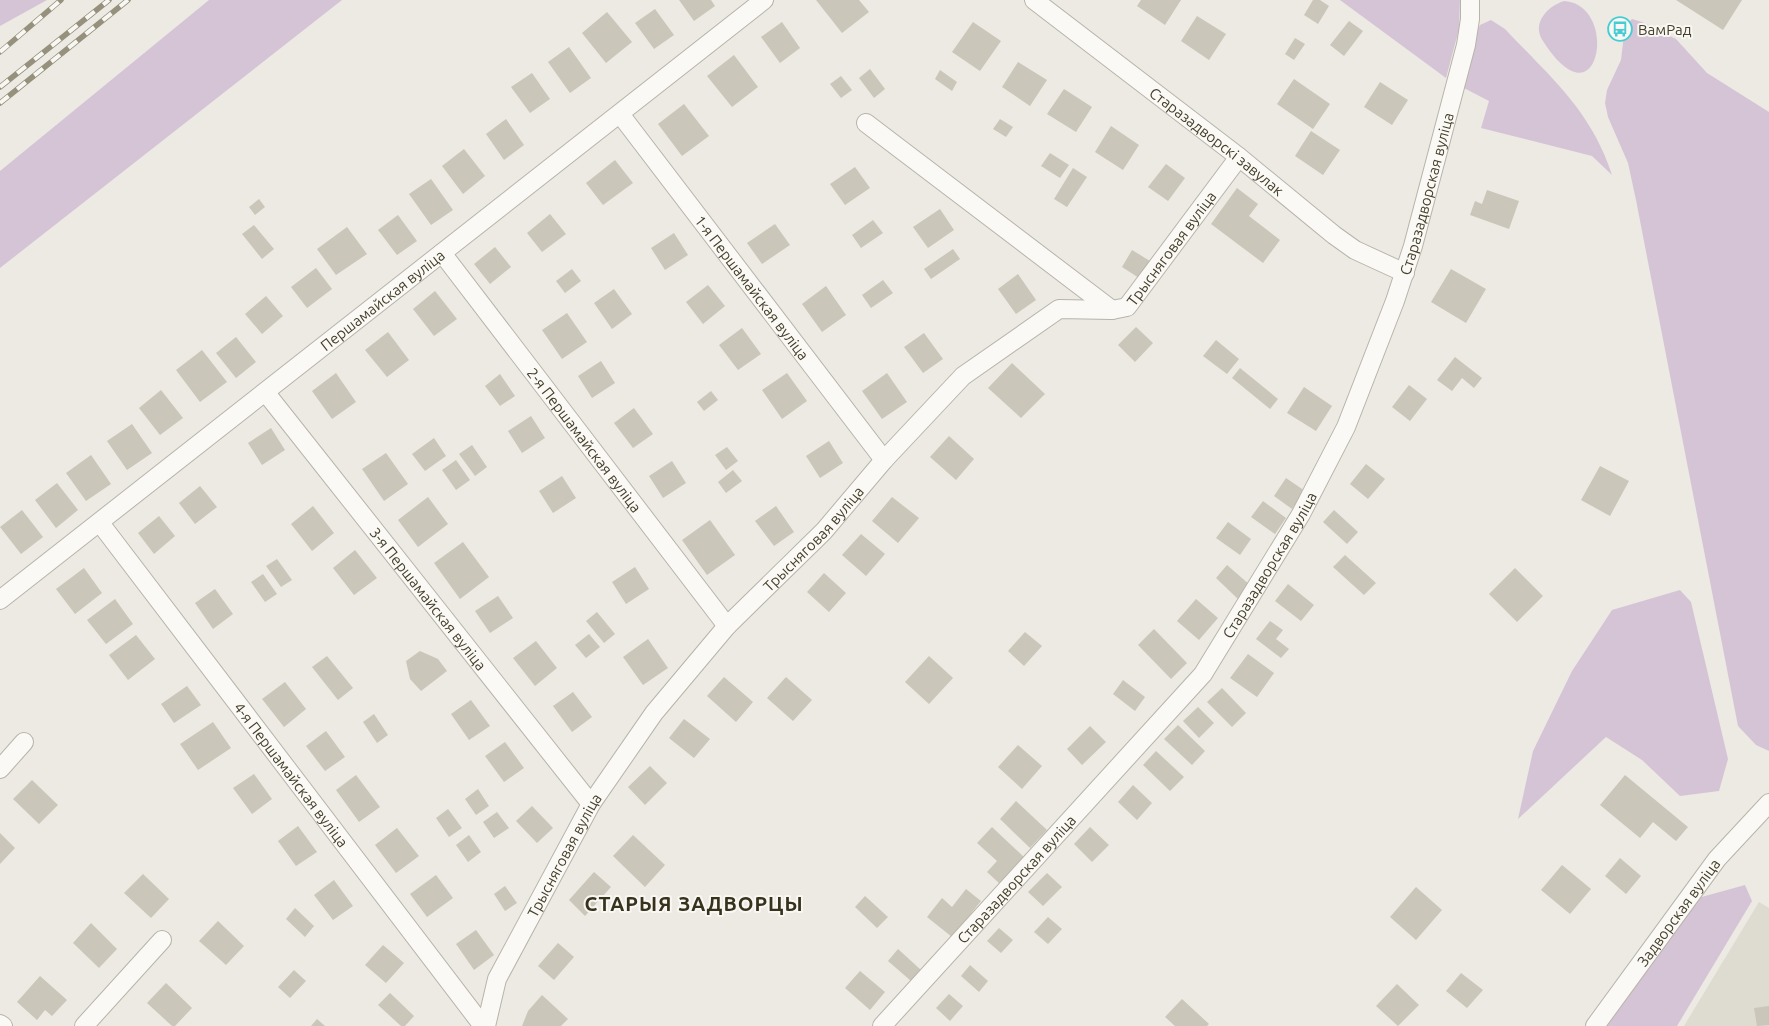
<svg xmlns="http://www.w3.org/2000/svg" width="1769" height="1026" viewBox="0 0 1769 1026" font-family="Ubuntu,sans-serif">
<rect width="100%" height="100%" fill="#eceae3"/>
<!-- built -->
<path fill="#dedbd1" d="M1759,902L1769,908V1026H1684Z"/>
<!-- green -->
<g fill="#d5c4d6">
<path d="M0,0H47L0,26Z"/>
<path d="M209,0H342L0,268V171Z"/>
<path d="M1340,0H1460L1459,29L1446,78Z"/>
<path d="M1564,1C1620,4 1600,130 1543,41C1531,23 1548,6 1564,1Z"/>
<path d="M1632,19L1642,22L1676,39L1707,73L1769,112V751L1756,745L1738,726L1636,200L1628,163L1608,117L1605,103L1607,90L1621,60L1625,26Z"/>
<path d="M1491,20L1505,29C1550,77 1591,110 1612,175L1592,156L1481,128L1489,101L1462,87L1478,29L1480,25Z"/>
<path d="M1680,590L1691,602L1728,759L1719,791L1680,796L1642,760L1606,737L1518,819L1533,751L1572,671L1612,610Z"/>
<path d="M1745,885L1752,901L1677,1026H1607L1698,898Z"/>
</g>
<!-- building -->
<g fill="#cac6ba">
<path d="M679,0H711L715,6L694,21Z"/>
<path d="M816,0H859L869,12L842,33Z"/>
<path d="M1141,0H1181L1165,25L1137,6Z"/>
<path d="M1313,0H1320L1329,6L1318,24L1304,15Z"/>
<path d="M1676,0H1742L1723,30Z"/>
<path d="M655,9L674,35L654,49L635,23Z"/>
<path d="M607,12L632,42L606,63L582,33Z"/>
<path d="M1197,16L1226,34L1209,60L1181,41Z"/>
<path d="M1349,21L1363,31L1344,56L1330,45Z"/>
<path d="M782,22L800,48L780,63L761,37Z"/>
<path d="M973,22L1001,41L980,71L952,52Z"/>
<path d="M1295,38L1305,44L1294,60L1285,54Z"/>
<path d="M569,47L591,78L570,93L548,62Z"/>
<path d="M734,55L758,87L732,107L707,76Z"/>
<path d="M1018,62L1047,80L1030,106L1002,87Z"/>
<path d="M870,69L885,89L874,98L859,78Z"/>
<path d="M940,70L957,82L952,91L935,79Z"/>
<path d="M532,73L550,99L530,113L511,87Z"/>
<path d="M841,76L852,90L841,98L830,84Z"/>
<path d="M1294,79L1330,104L1313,129L1277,104Z"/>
<path d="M1380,82L1408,100L1392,125L1364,107Z"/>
<path d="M1064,89L1092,107L1076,132L1047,114Z"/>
<path d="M684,104L709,136L682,156L658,124Z"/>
<path d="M506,119L524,145L504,160L486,134Z"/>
<path d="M1000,119L1013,127L1006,137L993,129Z"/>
<path d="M1111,126L1139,145L1123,170L1095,152Z"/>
<path d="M1311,131L1340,150L1323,175L1295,156Z"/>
<path d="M464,149L485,176L463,194L442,166Z"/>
<path d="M1050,153L1069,165L1060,178L1041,166Z"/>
<path d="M615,160L633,183L603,205L586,183Z"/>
<path d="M1166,164L1185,178L1168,201L1148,187Z"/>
<path d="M855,167L870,188L845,205L830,184Z"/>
<path d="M1073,168L1087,177L1067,207L1054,199Z"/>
<path d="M431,179L453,210L431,225L409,194Z"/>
<path d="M1237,188L1258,204L1249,216L1280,240L1263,263L1211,224Z"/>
<path d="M1487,190L1519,201L1509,229L1470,215L1475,201L1482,204Z"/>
<path d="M259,199L265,207L255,215L249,207Z"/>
<path d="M940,209L954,230L928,248L913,227Z"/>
<path d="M550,214L566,234L542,252L527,233Z"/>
<path d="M398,215L417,241L397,255L378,230Z"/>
<path d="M873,220L883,233L861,248L852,235Z"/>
<path d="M775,224L790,245L762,264L747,243Z"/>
<path d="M254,225L274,249L262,259L242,234Z"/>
<path d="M347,227L367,254L336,275L317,249Z"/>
<path d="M674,233L688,255L665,270L651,248Z"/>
<path d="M495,247L511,267L490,284L474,264Z"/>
<path d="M953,249L960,259L931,279L924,269Z"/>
<path d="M1132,250L1150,261L1139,278L1122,267Z"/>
<path d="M316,268L332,289L307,308L291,287Z"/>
<path d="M572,269L581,281L565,293L556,281Z"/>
<path d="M1451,269L1486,289L1466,323L1431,302Z"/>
<path d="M1018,274L1036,300L1016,314L998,289Z"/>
<path d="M883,280L893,293L871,308L862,295Z"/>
<path d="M708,285L725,306L703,324L686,302Z"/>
<path d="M826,286L846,315L822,332L802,304Z"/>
<path d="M614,289L632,314L612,329L594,303Z"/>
<path d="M435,291L457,319L434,336L413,309Z"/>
<path d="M266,296L283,316L262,334L245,314Z"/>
<path d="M567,313L587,342L562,359L542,330Z"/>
<path d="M1136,327L1153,343L1135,362L1118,345Z"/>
<path d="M742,328L761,354L738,370L719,345Z"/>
<path d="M388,332L409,360L387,377L365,350Z"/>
<path d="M924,333L943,359L923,373L904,347Z"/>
<path d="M236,337L256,362L236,378L216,353Z"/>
<path d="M1216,340L1239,359L1227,374L1203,356Z"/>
<path d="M202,350L227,382L200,402L176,370Z"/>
<path d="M1455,357L1482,378L1474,388L1462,378L1452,391L1437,380Z"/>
<path d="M601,361L615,383L592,398L578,376Z"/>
<path d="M1012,363L1045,394L1021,418L988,388Z"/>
<path d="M1240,368L1278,399L1270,409L1232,378Z"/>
<path d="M336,373L356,402L332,419L312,391Z"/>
<path d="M787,373L807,401L782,419L762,390Z"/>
<path d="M887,373L907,402L882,419L862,391Z"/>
<path d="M500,374L515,396L500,406L485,386Z"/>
<path d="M1409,385L1427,399L1410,421L1392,407Z"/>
<path d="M1304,387L1332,406L1316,431L1287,413Z"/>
<path d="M161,390L183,418L160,435L139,408Z"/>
<path d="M711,391L718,400L704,411L697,402Z"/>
<path d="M634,408L653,434L633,448L614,423Z"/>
<path d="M531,416L545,438L522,453L508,431Z"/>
<path d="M132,424L152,453L127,470L107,441Z"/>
<path d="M271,428L285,450L262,465L248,443Z"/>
<path d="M949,436L974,459L956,480L930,457Z"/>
<path d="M434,438L446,456L425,471L412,454Z"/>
<path d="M829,441L843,463L820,478L806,456Z"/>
<path d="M472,445L487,467L475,476L459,454Z"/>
<path d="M727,447L738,461L726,470L715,455Z"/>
<path d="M386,453L408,484L384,501L362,469Z"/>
<path d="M91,455L111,484L86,501L66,473Z"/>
<path d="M456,460L470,480L456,490L442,470Z"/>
<path d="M672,461L686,483L663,498L649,476Z"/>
<path d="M1366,464L1385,479L1368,499L1350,484Z"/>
<path d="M1600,466L1629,481L1610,516L1581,500Z"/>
<path d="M733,470L742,481L726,493L718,482Z"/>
<path d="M562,476L576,498L553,513L539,491Z"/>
<path d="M1286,478L1305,491L1292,509L1274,496Z"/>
<path d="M57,483L78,510L56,528L35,500Z"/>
<path d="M200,486L217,507L195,524L179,503Z"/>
<path d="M428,497L448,524L418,547L398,520Z"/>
<path d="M892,497L919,518L898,543L872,521Z"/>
<path d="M1263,501L1286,518L1275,534L1251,517Z"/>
<path d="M313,506L334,533L312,551L291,524Z"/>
<path d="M776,506L794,532L774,546L755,521Z"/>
<path d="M22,510L43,537L21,554L0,527Z"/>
<path d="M1334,510L1358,532L1347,544L1323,522Z"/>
<path d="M159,516L175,536L154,554L138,533Z"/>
<path d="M710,520L735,555L707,575L682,540Z"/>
<path d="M1228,522L1251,539L1240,555L1216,538Z"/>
<path d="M861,534L885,554L866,576L842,555Z"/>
<path d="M463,542L489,577L460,599L434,563Z"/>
<path d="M355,550L377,578L354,595L333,568Z"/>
<path d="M1345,555L1376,583L1364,595L1333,567Z"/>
<path d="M277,559L292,580L281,587L266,566Z"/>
<path d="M1227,565L1250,585L1238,599L1216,578Z"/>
<path d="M635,567L649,589L626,604L612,582Z"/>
<path d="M84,568L102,593L75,614L56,589Z"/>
<path d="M1515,568L1543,596L1517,622L1489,594Z"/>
<path d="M824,573L846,593L829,612L807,592Z"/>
<path d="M263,574L277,594L265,602L251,582Z"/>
<path d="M1288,584L1314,605L1301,621L1275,601Z"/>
<path d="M215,589L233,614L213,629L195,603Z"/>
<path d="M498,596L513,618L490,633L475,611Z"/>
<path d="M115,599L133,624L106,644L87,620Z"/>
<path d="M1196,599L1218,618L1199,640L1177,621Z"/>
<path d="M597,612L615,634L604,643L586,621Z"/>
<path d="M1270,621L1283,630L1276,639L1289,649L1281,658L1256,639Z"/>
<path d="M1154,629L1187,663L1171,679L1138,645Z"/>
<path d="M1025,632L1042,646L1024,666L1008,651Z"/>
<path d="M589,634L600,647L586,658L575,645Z"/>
<path d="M136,635L155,659L128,680L109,655Z"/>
<path d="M648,639L668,668L643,685L623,657Z"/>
<path d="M536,641L557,668L535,686L513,658Z"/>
<path d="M420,651L438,659L447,671L421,691L410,679L406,661Z"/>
<path d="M1248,654L1274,673L1257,697L1230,678Z"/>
<path d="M327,656L353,688L338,700L312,667Z"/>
<path d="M929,656L953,678L929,704L905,682Z"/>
<path d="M724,677L753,702L736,722L707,696Z"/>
<path d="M786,677L812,700L793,721L767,698Z"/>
<path d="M1123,680L1145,697L1135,711L1113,694Z"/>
<path d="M285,682L306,709L284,727L262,699Z"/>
<path d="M187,686L201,705L174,723L161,704Z"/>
<path d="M1222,688L1246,713L1232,727L1207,702Z"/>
<path d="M573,692L592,717L572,732L553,706Z"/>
<path d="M471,700L490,726L469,740L451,714Z"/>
<path d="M1198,707L1214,723L1199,738L1183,721Z"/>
<path d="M374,714L388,735L377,743L363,722Z"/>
<path d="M684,719L710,739L694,758L669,738Z"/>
<path d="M213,722L231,748L198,770L180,744Z"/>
<path d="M1178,725L1205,751L1192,765L1164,739Z"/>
<path d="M1090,726L1106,742L1082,765L1067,749Z"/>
<path d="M326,731L345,757L325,771L306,746Z"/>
<path d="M505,742L524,768L504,782L485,756Z"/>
<path d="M1018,745L1042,766L1022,789L998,767Z"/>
<path d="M1156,751L1184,777L1170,791L1143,765Z"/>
<path d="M650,766L667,783L645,805L628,787Z"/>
<path d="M254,774L272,799L252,814L233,788Z"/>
<path d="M356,775L380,807L359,822L336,790Z"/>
<path d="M1625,775L1688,827L1676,841L1653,822L1640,838L1600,805Z"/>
<path d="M32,780L58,805L39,824L13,799Z"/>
<path d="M1133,785L1152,803L1137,820L1118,802Z"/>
<path d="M478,789L489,806L476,815L465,799Z"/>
<path d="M1016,801L1047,830L1030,848L1000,819Z"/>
<path d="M532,806L553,828L537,843L516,821Z"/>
<path d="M448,809L462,828L449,837L436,818Z"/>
<path d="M497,812L509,828L494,838L483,822Z"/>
<path d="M298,826L317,852L296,866L278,841Z"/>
<path d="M992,827L1025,858L1000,884L987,872L997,861L977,843Z"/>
<path d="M1090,827L1109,845L1092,862L1074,844Z"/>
<path d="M397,828L419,856L396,873L375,845Z"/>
<path d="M0,833L15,848L0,864Z"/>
<path d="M469,835L481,852L468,862L456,845Z"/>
<path d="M633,835L665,865L645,887L613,856Z"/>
<path d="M1620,858L1641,876L1626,894L1605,876Z"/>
<path d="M1562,865L1591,889L1570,914L1541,890Z"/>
<path d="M594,872L611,887L585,916L569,900Z"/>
<path d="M1047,873L1062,887L1043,906L1028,892Z"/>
<path d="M143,874L169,899L151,918L124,893Z"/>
<path d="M436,875L453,898L427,917L410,894Z"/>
<path d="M334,880L353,906L333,920L314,895Z"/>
<path d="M505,886L517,903L505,911L494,894Z"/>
<path d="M1416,887L1442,910L1416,940L1390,917Z"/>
<path d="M966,889L981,901L952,937L927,917L942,898L952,907Z"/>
<path d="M865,896L888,917L877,928L855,907Z"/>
<path d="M295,908L314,926L305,937L286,919Z"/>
<path d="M1048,917L1062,929L1048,944L1034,932Z"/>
<path d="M218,921L244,946L226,965L199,941Z"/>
<path d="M91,923L117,949L99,968L73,943Z"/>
<path d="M999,928L1013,940L1001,953L987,941Z"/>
<path d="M476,930L494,955L474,970L456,944Z"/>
<path d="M558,943L574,957L554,980L538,966Z"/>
<path d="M383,945L404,963L386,983L365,965Z"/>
<path d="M898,949L921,970L911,981L888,961Z"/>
<path d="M970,965L988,981L979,992L961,976Z"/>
<path d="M294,970L306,981L290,998L278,987Z"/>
<path d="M860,971L885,992L870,1010L845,988Z"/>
<path d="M1461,973L1483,990L1467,1008L1446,991Z"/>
<path d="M40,976L67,1000L52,1016L45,1010L37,1020L17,1002Z"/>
<path d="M166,983L192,1008L175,1026H172L147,1003Z"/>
<path d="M1397,984L1419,1005L1398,1026L1376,1006Z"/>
<path d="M390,993L414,1016L405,1026H401L378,1005Z"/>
<path d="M949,994L963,1006L950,1021L936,1008Z"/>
<path d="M542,995L568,1019L561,1026H522L528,1011Z"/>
<path d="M1182,999L1209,1024L1207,1026H1175L1165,1017Z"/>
<path d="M1769,1006V1025L1757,1026L1754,1008Z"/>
<path d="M317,1019L325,1026H311Z"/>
</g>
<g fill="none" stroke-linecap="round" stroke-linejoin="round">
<!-- minor casing -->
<g stroke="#b7b4a8" stroke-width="20">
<g id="minor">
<path id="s1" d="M1034,0L1239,157L1334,235L1355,250L1405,273"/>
<path id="s2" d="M620,114L884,460"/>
<path d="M866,123L1112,310"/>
<path id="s3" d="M442,253L727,626"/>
<path id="s4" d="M266,393L591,804"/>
<path id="s5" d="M100,523L483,1026"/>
<path id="s6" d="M0,600L764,0"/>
<path d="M0,769L24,742"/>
<path d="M0,1024L3,1026"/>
<path d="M84,1026L162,940"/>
<path id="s7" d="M486,1026L497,979L591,804L654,713L727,626L824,531L884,460L963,376L1059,309L1112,310L1127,307L1239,157"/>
<path id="s8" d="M882,1026L1203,674L1301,514L1346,427L1395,301L1413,246L1466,45L1470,19V0"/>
<path id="s9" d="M1595,1026L1717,859L1769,803"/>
</g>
</g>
<!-- minor -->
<use href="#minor" stroke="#faf9f6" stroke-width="18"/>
<!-- rail casing -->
<g stroke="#96917c" stroke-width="5.5">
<g id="rail">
<path d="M0,52L61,0"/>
<path d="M0,87L109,0"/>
<path d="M0,103L128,0"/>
</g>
</g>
<!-- rail -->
<use href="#rail" stroke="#f9f7f3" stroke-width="4" stroke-dasharray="11" stroke-linecap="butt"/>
</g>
<!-- icons -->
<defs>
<g id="bus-ring" transform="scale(1.25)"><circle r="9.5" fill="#f9f7f3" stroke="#45cdd3" stroke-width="1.5"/><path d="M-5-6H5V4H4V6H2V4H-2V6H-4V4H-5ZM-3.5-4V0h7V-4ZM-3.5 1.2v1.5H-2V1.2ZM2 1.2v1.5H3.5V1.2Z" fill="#45cdd3"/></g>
</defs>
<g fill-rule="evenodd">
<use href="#bus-ring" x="1620" y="29"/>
</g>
<g text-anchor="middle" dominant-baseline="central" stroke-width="4" stroke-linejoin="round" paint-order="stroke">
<!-- poi labels -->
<g font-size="15" fill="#45402a" stroke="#f9f7f3" text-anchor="start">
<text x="1638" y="29">ВамРад</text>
</g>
<!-- street labels -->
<g font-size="15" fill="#45402a" stroke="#f9f7f3">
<text stroke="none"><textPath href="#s1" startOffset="231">Старазадворскі завулак</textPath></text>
<text stroke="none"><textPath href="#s8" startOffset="1009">Старазадворская вуліца</textPath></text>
<text stroke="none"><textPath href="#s7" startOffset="1074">Трысняговая вуліца</textPath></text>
<text stroke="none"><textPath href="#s2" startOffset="218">1-я Першамайская вуліца</textPath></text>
<text stroke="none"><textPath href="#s6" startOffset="486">Першамайская вуліца</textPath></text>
<text stroke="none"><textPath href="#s3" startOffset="235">2-я Першамайская вуліца</textPath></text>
<text stroke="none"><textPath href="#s7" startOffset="594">Трысняговая вуліца</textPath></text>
<text stroke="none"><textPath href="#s8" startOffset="604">Старазадворская вуліца</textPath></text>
<text stroke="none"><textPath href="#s4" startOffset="262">3-я Першамайская вуліца</textPath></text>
<text stroke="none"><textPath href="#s5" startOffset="316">4-я Першамайская вуліца</textPath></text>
<text stroke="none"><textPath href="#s7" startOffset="189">Трысняговая вуліца</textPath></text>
<text stroke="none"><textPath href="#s8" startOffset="199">Старазадворская вуліца</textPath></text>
<text stroke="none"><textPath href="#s9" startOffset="141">Задворская вуліца</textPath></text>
</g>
<!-- district labels -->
<g font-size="20" font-weight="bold" letter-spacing="1" fill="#36321c" stroke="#f9f7f3">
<text x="694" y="903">СТАРЫЯ ЗАДВОРЦЫ</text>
</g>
</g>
</svg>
